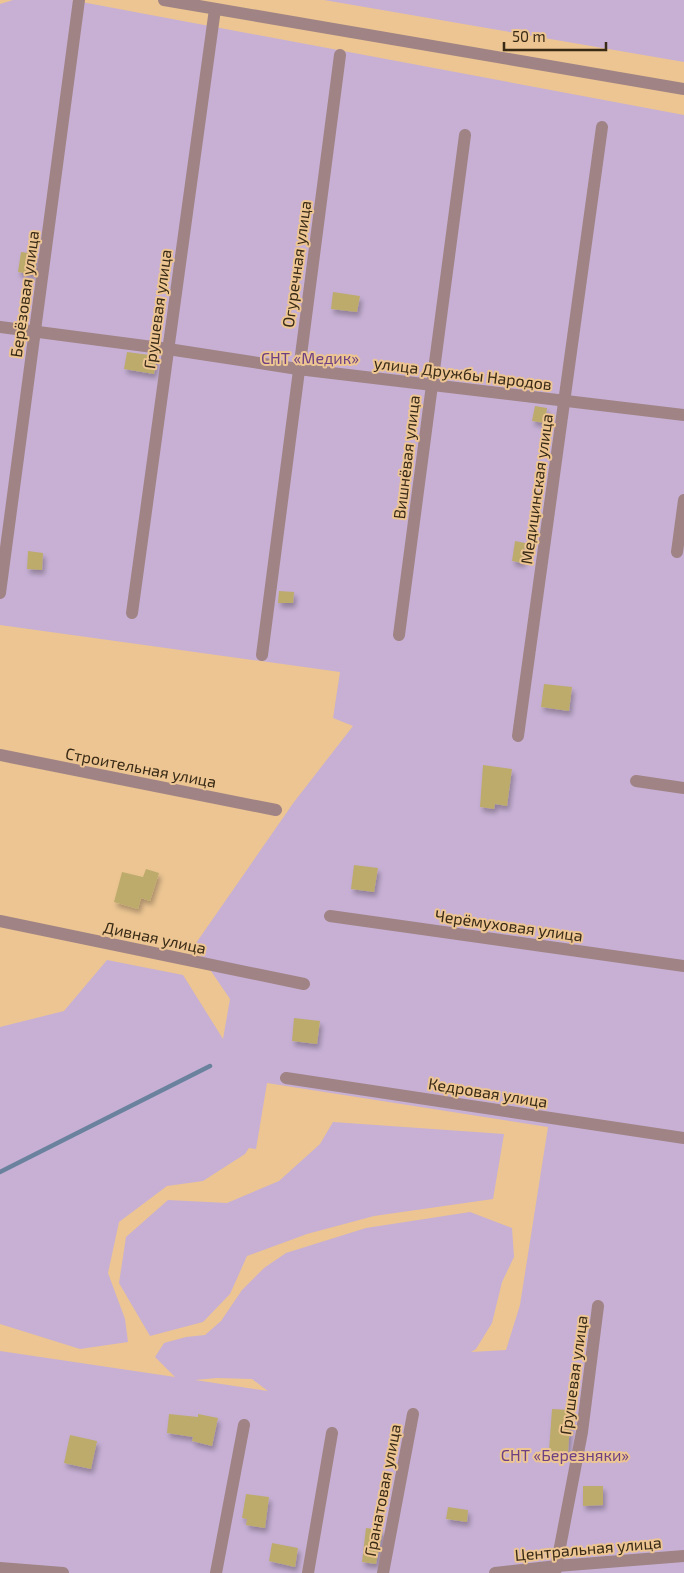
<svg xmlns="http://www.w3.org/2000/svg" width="684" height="1573" viewBox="0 0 684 1573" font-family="'Exo 2',sans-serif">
<defs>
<filter id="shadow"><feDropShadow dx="2.5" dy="4.5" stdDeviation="2.5" flood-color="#0004"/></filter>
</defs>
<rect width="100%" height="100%" fill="#ecc592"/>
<!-- green -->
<g fill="#c7b0d4" fill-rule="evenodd">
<path d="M13,0H71L684,115V1573H0V1351L175,1377L155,1357L164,1343L186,1337L205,1335L221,1321L242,1290L264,1268L286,1253L366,1228L470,1212L512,1228L514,1257L502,1282L492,1323L476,1349L471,1352L506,1350L520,1305L548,1127L267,1083L256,1149L249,1148L245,1154L203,1181L167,1186L119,1222L108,1273L125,1319L128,1342L80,1349L0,1324V1027L64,1011L107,960L183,975L223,1039L230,999L194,946L294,802L353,726L333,718L340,672L0,625V4ZM217,1378L252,1379L268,1391L195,1380Z"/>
<path d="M324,0H684V62Z"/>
<path d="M333,1122L504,1134L493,1199L374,1216L307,1234L247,1256L230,1294L203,1322L150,1336L119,1283L126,1237L168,1200L227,1203L279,1181L320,1144Z"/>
</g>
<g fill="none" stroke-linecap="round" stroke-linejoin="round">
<!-- stream -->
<path stroke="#6a829e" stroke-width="4.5" d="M0,1172L210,1066"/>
</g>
<!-- building -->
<g fill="#bdab6c" filter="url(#shadow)">
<path d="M21,252L37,254L34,275L18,272Z"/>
<path d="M333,292L360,296L357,312L331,309Z"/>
<path d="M127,352L157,356L154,374L124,369Z"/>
<path d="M535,406L547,408L545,423L532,421Z"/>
<path d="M515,541L525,543L523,563L512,561Z"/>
<path d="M28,551L43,553L42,570L27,569Z"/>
<path d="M279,591L294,592L293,603H278Z"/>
<path d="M544,684L572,687L569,711L541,707Z"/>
<path d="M483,765L512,769L507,806L495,804L494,809L480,807Z"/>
<path d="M354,865L378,868L374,892L351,889Z"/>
<path d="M146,869L159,873L150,901L141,898L138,909L114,902L122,872L143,877Z"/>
<path d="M294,1018L320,1021L317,1044L292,1041Z"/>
<path d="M552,1409L571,1410L568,1452L549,1451Z"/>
<path d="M169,1414L198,1417V1414L218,1418L212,1446L192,1441L193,1437L167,1433Z"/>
<path d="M70,1435L97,1441L91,1469L64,1463Z"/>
<path d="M583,1486H603V1505L583,1506Z"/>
<path d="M246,1494L269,1497L265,1528L246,1525L247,1519L242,1518Z"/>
<path d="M448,1507L468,1510L467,1522L446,1519Z"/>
<path d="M366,1528L383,1530L376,1564L362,1562Z"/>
<path d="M272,1543L298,1548L295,1567L269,1561Z"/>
</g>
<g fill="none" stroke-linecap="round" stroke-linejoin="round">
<!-- minor -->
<g stroke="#a08385" stroke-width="12">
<path d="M164,0L684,89"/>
<path d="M0,327L168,349L298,369L684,415"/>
<path d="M677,552L684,500"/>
<path d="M0,593L79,0"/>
<path d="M132,613L215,9"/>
<path d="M399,635L465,135"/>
<path d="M262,655L340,55"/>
<path d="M518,736L602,127"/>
<path d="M0,755L276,810"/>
<path d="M636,781L684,788"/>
<path d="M330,916L684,966"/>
<path d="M0,921L304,984"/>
<path d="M286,1078L684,1138"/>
<path d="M0,1568L63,1573"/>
<path d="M216,1573L244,1425"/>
<path d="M308,1573L332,1433"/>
<path d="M383,1573L413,1414"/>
<path d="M495,1573L557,1566L684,1556"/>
<path d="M555,1573L582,1432L598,1306"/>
</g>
</g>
<g text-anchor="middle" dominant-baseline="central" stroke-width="4" stroke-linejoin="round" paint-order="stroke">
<!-- street labels -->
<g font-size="16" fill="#392a16" stroke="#ecc592">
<text transform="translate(296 264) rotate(-82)">Огуречная улица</text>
<text transform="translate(24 294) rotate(-82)">Берёзовая улица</text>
<text transform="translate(157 309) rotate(-82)">Грушевая улица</text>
<text transform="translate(463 373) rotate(7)">улица Дружбы Народов</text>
<text transform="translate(406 457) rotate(-83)">Вишнёвая улица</text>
<text transform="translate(536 489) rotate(-82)">Медицинская улица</text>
<text transform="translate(141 767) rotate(11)">Строительная улица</text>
<text transform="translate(509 925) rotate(8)">Черёмуховая улица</text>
<text transform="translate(155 937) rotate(12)">Дивная улица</text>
<text transform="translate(488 1092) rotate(9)">Кедровая улица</text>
<text transform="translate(573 1375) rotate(-82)">Грушевая улица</text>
<text transform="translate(382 1490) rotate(-79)">Гранатовая улица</text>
<text transform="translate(588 1548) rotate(-5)">Центральная улица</text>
</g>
<!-- park labels -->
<g font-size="16" fill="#6e4184" stroke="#ecc592">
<text x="310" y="357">СНТ «Медик»</text>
<text x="565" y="1454">СНТ «Березняки»</text>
</g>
</g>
<!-- scale -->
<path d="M504 42v8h102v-8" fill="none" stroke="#392a16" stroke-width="2.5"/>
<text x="512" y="42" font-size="15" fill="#392a16" stroke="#ecc592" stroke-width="4" paint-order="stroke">50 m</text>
</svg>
